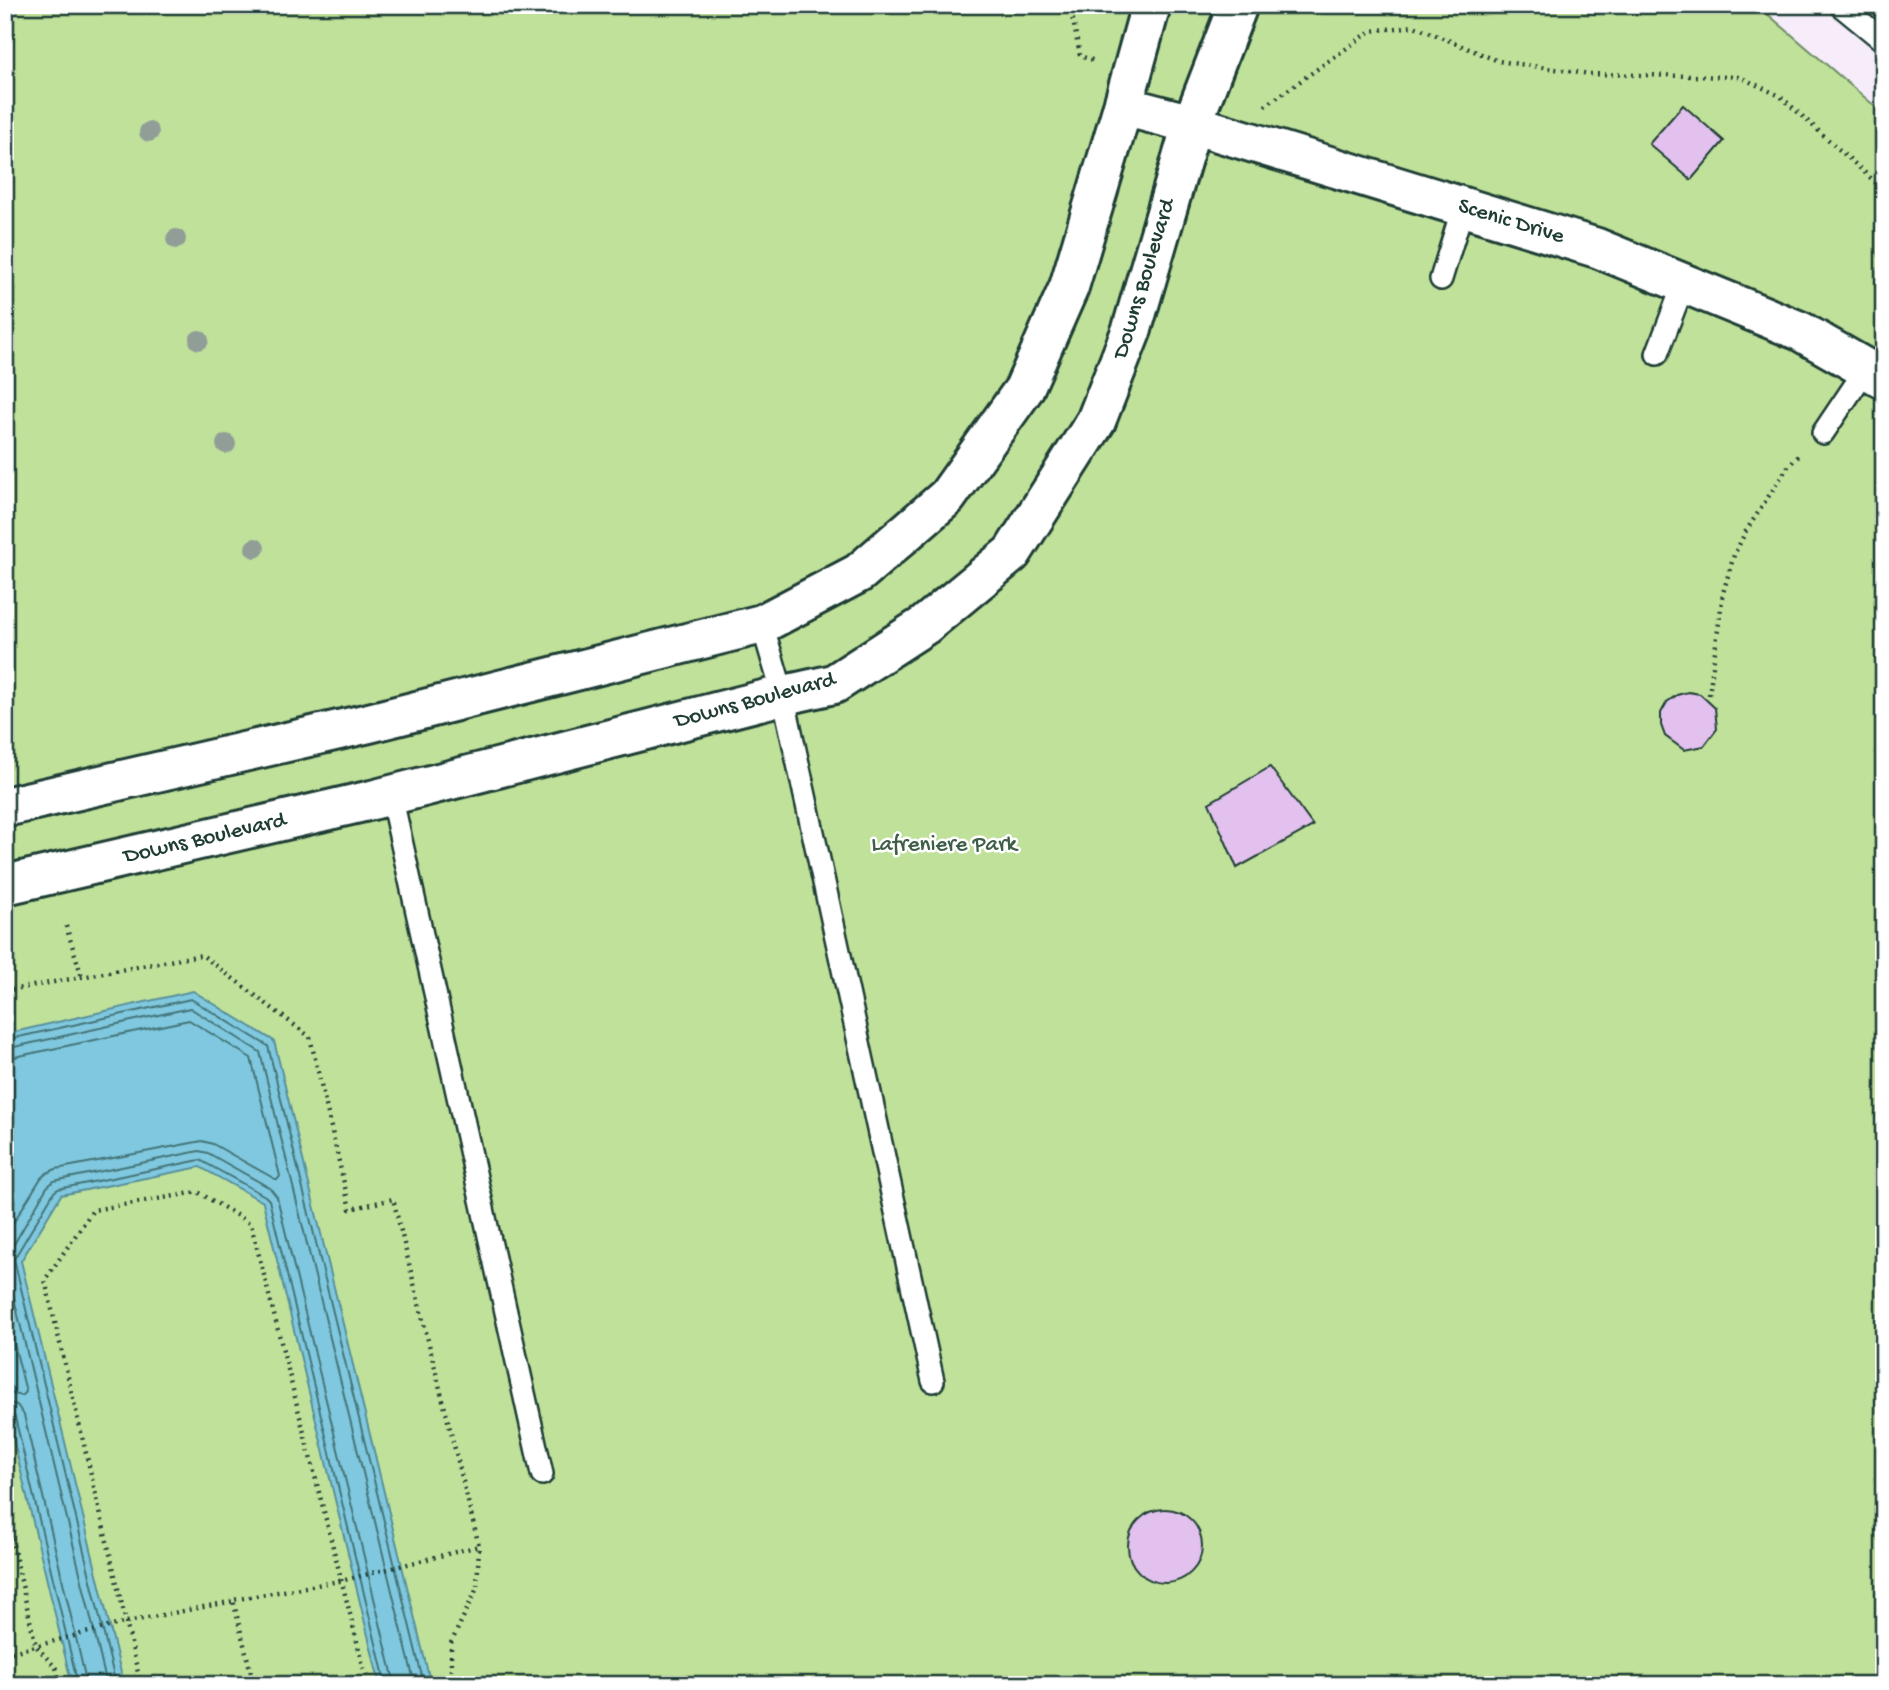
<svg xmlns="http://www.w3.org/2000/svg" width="1889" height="1690" viewBox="0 0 1889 1690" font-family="'Gochi Hand',sans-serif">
<rect width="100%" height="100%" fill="#f6ecfa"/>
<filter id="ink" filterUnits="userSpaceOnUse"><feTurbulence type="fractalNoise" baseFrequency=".0143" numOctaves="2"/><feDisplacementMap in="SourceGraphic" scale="14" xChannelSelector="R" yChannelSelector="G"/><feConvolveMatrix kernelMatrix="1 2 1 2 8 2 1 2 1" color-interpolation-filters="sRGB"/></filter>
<g filter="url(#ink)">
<!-- green -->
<path fill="#c0e19a" stroke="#708f67" stroke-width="2" d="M5,5H1757L1884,114V1685H5Z"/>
<!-- water -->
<path fill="#7fc8df" stroke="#59909b" stroke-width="2" d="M193,991L274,1041L431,1685H380L263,1202L200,1167L61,1195L21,1261L124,1685H72L5,1405V1034Z"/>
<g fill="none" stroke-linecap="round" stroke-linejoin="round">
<!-- shore -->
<g stroke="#457578" stroke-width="2">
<path d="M5,1040L191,999L268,1046L424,1685"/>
<path d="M5,1049L190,1008L260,1052L415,1685"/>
<path d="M5,1059L189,1020L251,1058L280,1176L278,1179H275L213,1144L202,1141L56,1169L47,1173L41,1178L5,1236"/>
<path d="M5,1307L26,1392L22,1396L5,1392"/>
<path d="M5,1402L17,1405L24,1415L87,1685"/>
<path d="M5,1411L11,1412L15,1417L78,1685"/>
<path d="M107,1685L6,1265V1258L47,1187L54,1181L199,1151L208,1153L270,1188L277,1197L395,1685"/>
<path d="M116,1685L14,1259L54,1192L58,1189L200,1160L265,1196L269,1200L386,1685"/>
</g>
</g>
<!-- building -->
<g fill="#e2c1ee" stroke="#1f3d34" stroke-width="2">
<path d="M1683,105L1724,141L1691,180L1649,144Z"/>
<path d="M1688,692L1700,694L1715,708L1717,729L1704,746L1684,750L1665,736L1661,725V713L1667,702L1677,695Z"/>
<path d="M1270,767L1313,826L1237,868L1209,803Z"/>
<circle cx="1165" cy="1546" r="37"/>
</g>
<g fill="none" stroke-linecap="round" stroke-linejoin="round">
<!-- lane casing -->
<g stroke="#1f3d34" stroke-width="26">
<g id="lane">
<path d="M1840,5L1884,41"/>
<path d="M1441,279L1463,207"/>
<path d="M1657,354L1684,283"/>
<path d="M1823,433L1866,369"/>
<path d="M762,624L783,695L933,1381"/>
<path d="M391,795L542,1474"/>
</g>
</g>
<!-- street casing -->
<g stroke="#1f3d34" stroke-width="44">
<path id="street" d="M1123,106L1192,124L1597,248L1800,331L1884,379"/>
</g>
<!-- secondary casing -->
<g stroke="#1f3d34" stroke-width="44">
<g id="secondary">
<path d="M5,807L369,723L762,624L859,573L947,497L1024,389L1069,287L1123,106L1151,5"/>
<path d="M5,885L372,800L771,698L834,684L925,625L1012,553L1096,421L1132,329L1192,124L1238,5"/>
</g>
</g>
<!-- path -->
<g stroke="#1f3d34" stroke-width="4.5" stroke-dasharray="2 5" stroke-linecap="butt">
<path d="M1070,5L1080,56L1095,61"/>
<path d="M1265,106L1371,31L1414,26L1498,61L1590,74L1740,77L1780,96L1884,190"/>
<path d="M1709,695L1723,593L1734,555L1746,531L1789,465L1802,453"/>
<path d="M66,926L82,977"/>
<path d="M5,991L202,955L310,1037L350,1209L393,1199L479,1546L345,1580L233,1600L254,1685"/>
<path d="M5,1511L36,1646L56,1668L60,1685"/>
<path d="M5,1654L127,1622L234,1601"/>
<path d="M141,1685L45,1280L93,1210L198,1192L251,1224L368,1685"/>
<path d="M451,1685V1643L477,1588L479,1546"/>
</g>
<!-- lane -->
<use href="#lane" stroke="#fff" stroke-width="21"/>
<!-- street -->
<use href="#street" stroke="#fff" stroke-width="38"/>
<!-- secondary -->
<use href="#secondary" stroke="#fff" stroke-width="38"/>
</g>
<!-- trees -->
<g fill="#919e98">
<circle cx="149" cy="132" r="10"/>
<circle cx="176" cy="239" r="10"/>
<circle cx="199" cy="340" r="10"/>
<circle cx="226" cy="444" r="10"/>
<circle cx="255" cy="548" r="10"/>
</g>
</g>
<g text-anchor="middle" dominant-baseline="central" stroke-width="5" stroke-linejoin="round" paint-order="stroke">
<!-- street labels -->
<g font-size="23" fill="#1f3d34" stroke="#fff">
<text transform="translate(1511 222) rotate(17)">Scenic Drive</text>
<text transform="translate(1145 279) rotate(-73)">Downs Boulevard</text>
<text transform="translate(755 701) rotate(-15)">Downs Boulevard</text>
<text transform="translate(205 839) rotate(-13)">Downs Boulevard</text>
</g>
<!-- park labels -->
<g font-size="23" fill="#3f5e48" stroke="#fff">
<text x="944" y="845">Lafreniere Park</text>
</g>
</g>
<!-- margin -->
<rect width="1889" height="1690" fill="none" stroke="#fff" stroke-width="28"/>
<rect x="14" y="14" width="1861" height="1662" fill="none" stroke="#1f3d34" stroke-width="2.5" filter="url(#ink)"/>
</svg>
